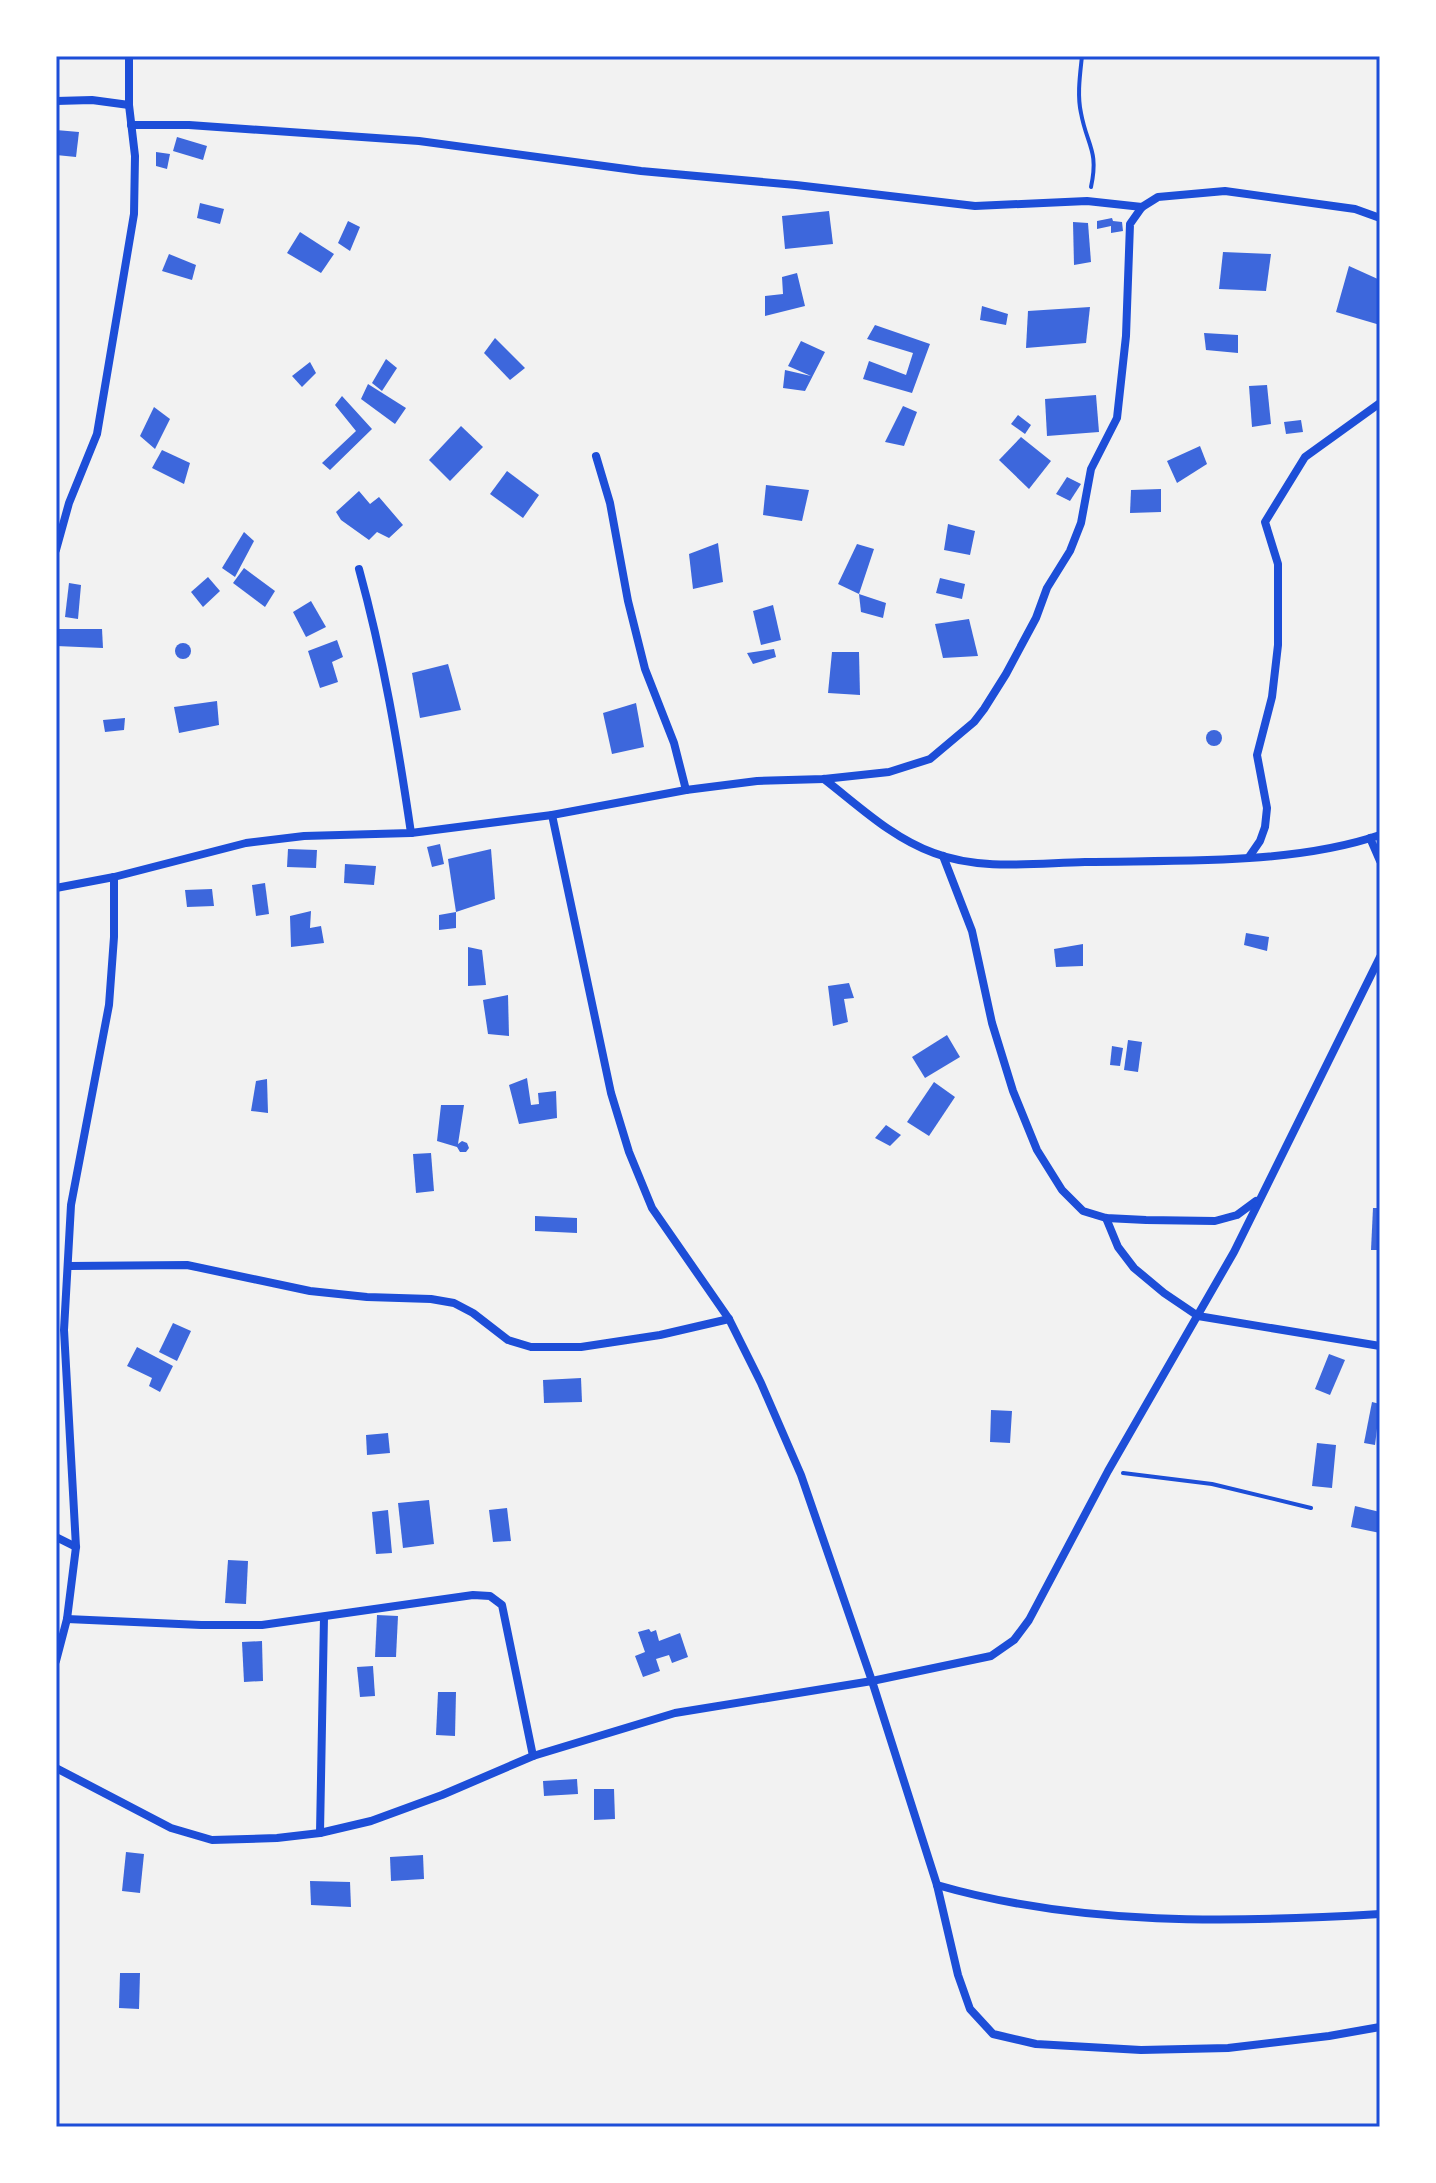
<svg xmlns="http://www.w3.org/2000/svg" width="1436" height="2183" viewBox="0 0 1436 2183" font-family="Manrope,sans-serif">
<rect width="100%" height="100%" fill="#f2f2f2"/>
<!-- building -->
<g fill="#3d67dc">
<path d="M56,130L79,132L76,157L56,155Z"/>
<path d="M177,137L207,146L203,160L173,151Z"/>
<path d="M156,152L170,154L167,169L156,166Z"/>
<path d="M200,203L224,209L220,224L197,218Z"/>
<path d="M829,211L833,244L785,249L782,216Z"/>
<path d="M1112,218L1113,221L1122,222L1123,231L1111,233V226L1097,229V221Z"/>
<path d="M348,221L360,227L350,251L338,243Z"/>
<path d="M1073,222L1088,223L1091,262L1074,265Z"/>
<path d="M300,232L334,254L321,273L287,253Z"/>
<path d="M1223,252L1271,254L1266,291L1219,289Z"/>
<path d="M169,254L196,265L192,280L162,271Z"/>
<path d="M1349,266L1380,280V325L1336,312Z"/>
<path d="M797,273L805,306L765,316V296L783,294L782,277Z"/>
<path d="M982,306L1008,314L1006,325L980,320Z"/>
<path d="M1090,307L1086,343L1026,348L1028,311Z"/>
<path d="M875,325L930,344L912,393L863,379L869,361L906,375L913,353L867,339Z"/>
<path d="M1204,333L1238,335V353L1206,350Z"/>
<path d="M495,338L525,368L510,380L484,353Z"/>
<path d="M801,341L825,352L805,391L783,388L785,370L811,376L788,366Z"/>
<path d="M386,359L397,368L382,391L372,383Z"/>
<path d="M310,362L316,373L302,387L292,376Z"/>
<path d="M368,384L406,408L395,424L361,399Z"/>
<path d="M1267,385L1271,424L1252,427L1249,386Z"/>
<path d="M1096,395L1099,432L1047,436L1045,399Z"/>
<path d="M342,396L372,429L330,470L322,463L356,431L335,405Z"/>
<path d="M903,406L917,412L904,446L885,442Z"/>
<path d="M154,407L170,419L155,449L140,436Z"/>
<path d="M1018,415L1031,425L1025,434L1011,424Z"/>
<path d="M1301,420L1303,432L1286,434L1284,422Z"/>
<path d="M461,426L483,447L450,481L429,460Z"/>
<path d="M1021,437L1051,461L1029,489L999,460Z"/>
<path d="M1200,446L1207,464L1177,483L1167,461Z"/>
<path d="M162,450L190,463L184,484L152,468Z"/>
<path d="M507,471L539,495L523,518L490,494Z"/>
<path d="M1067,477L1081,484L1070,501L1056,494Z"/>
<path d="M766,485L809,490L802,521L763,515Z"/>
<path d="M1161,489V512L1130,513L1131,490Z"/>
<path d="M359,491L370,504L379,497L403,525L389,538L377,532L369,540L341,520L336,512Z"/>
<path d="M948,524L975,531L970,555L944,550Z"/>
<path d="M244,532L254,541L235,577L222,568Z"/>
<path d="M718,543L723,582L693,589L689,554Z"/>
<path d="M857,544L874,549L859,594L838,584Z"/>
<path d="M244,568L275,591L265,607L233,583Z"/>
<path d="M208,577L220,591L203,607L191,592Z"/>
<path d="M940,578L965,584L962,599L936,593Z"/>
<path d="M69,583L81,585L78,619L65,617Z"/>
<path d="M859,594L886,603L883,618L861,612Z"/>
<path d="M311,601L326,627L306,637L293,612Z"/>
<path d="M773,605L781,640L761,645L753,611Z"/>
<path d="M969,619L978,656L943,658L935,624Z"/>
<path d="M58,629H102L103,648L56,646Z"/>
<path d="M337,640L343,657L332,662L338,682L320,688L308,651Z"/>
<circle cx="183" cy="651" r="8"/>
<path d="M774,649L776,657L753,664L747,653Z"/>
<path d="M832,652H859L860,695L828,693Z"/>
<path d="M448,664L461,710L420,718L412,673Z"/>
<path d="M217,701L219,725L179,733L174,707Z"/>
<path d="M636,703L644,747L612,754L603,713Z"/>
<path d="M125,718L124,730L105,732L103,720Z"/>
<circle cx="1214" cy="738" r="8"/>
<path d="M440,844L444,864L432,867L427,847Z"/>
<path d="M288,849L317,850L316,868L287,867Z"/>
<path d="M491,849L495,899L456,912L448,859Z"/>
<path d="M345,864L376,866L374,885L344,883Z"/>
<path d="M265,883L269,914L256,916L252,885Z"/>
<path d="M212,889L214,906L187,907L185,890Z"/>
<path d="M311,911L310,928L321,926L324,943L291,947L290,916Z"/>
<path d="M456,912V928L439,930V915Z"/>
<path d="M1246,933L1269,937L1267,951L1244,945Z"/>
<path d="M1083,944V966L1056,967L1054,949Z"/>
<path d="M468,947L482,950L486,985L468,986Z"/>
<path d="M849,983L854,998L844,999L848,1022L833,1026L828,986Z"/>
<path d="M508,995L509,1036L488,1034L483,1000Z"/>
<path d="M947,1035L960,1057L925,1078L912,1057Z"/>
<path d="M1128,1040L1142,1042L1138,1072L1124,1070Z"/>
<path d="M1112,1046L1123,1048L1120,1066L1110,1065Z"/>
<path d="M527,1078L531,1105L539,1104L538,1093L556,1091L557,1118L519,1124L509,1085Z"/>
<path d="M267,1079L268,1113L251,1111L256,1081Z"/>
<path d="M934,1082L955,1097L929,1136L907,1122Z"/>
<path d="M441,1105H464L458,1144L462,1141L467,1143L469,1148L466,1152H460L457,1147L437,1141Z"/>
<path d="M886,1125L901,1135L890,1146L875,1138Z"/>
<path d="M431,1153L434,1191L416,1193L413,1154Z"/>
<path d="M1373,1208H1380V1250H1371Z"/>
<path d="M535,1216L577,1218V1233L535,1231Z"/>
<path d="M173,1323L191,1331L177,1361L159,1352Z"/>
<path d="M137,1347L173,1366L160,1392L149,1386L152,1378L127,1366Z"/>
<path d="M1329,1354L1345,1360L1330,1395L1315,1389Z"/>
<path d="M581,1378L582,1402L544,1403L543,1380Z"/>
<path d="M1372,1402L1380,1404L1375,1445L1364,1443Z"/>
<path d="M991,1410L1012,1411L1010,1443L990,1442Z"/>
<path d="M388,1433L390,1453L367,1455L366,1435Z"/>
<path d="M1317,1443L1336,1445L1332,1488L1312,1486Z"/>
<path d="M429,1500L434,1544L403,1548L398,1503Z"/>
<path d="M1355,1506L1380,1512V1533L1351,1527Z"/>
<path d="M507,1508L511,1541L493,1542L489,1510Z"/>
<path d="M388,1510L392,1553L376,1554L372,1512Z"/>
<path d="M228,1560L248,1561L246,1604L225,1603Z"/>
<path d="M377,1615L398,1616L396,1657H375Z"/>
<path d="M649,1629L651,1632L656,1630L659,1641L680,1633L688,1657L672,1663L669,1655L656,1659L660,1671L643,1677L635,1656L645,1652L638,1632Z"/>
<path d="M262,1641L263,1681L244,1682L242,1642Z"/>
<path d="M373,1666L375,1696L360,1697L357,1667Z"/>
<path d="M438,1692H456L455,1736L436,1735Z"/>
<path d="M577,1779L578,1794L544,1796L543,1781Z"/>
<path d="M594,1789H614L615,1819L594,1820Z"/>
<path d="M126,1852L144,1854L140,1893L122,1891Z"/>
<path d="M423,1855L424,1879L391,1881L390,1857Z"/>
<path d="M310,1881L350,1882L351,1907L311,1905Z"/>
<path d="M120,1973H140L139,2009L119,2008Z"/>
</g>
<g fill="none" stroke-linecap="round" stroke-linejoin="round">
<!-- path -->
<g stroke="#1d4ed8" stroke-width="4">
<path d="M1082,56C1080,75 1077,95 1081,113C1087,146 1099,150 1091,187"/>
<path d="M1123,1473L1212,1484L1311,1508"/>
</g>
<!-- minor -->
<g stroke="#1d4ed8" stroke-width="8">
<path d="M56,101L92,100L129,105"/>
<path d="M131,125H189L419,141L641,171L796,185L975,206L1087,201L1142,207"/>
<path d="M596,456L610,503L628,601L645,669L674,743L686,790"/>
<path d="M56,550L69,503L97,434L134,214L135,156L129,105V56"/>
<path d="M359,569C383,656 398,744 411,833"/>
<path d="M824,779C859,806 892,838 934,853C981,871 1036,863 1085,862C1178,860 1292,865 1380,835"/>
<path d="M552,815L611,1093L629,1152L652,1208L729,1319L761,1383L801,1475L872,1681L937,1885L958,1975L970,2009L993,2034L1036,2044L1141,2050L1228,2048L1329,2036L1380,2027"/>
<path d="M1370,838L1380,861"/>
<path d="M943,856L972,931L992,1023L1013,1091L1037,1150L1062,1190L1083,1211L1106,1218L1146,1220L1215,1221L1237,1215L1256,1201"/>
<path d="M1249,857L1260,841L1265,827L1267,808L1257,755L1272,697L1278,645V564L1265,522L1305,457L1380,403"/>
<path d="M56,888L114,877L246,843L304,836L411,833L552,815L686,790L757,781L824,779L889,772L930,759L974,722L984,709L1006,674L1036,618L1047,588L1070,551L1081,523L1091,469L1117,418L1126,336L1130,224L1142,207L1158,197L1225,191L1355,209L1380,218"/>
<path d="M1106,1218L1118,1247L1134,1268L1164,1293L1198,1316L1380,1346"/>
<path d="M69,1266L187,1265L310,1291L367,1297L431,1299L454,1303L473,1313L508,1340L531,1347H581L660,1335L729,1319"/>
<path d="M56,1537L76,1547"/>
<path d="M67,1619L201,1625H262L473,1595L490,1596L502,1605L533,1756"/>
<path d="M56,1661L67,1619L76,1547L64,1330L71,1205L109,1005L114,937V877"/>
<path d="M56,1768L171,1828L212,1840L277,1838L320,1833L371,1821L442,1795L533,1756L675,1713L872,1681L991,1656L1014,1640L1029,1620L1108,1471L1234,1252L1380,957"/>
<path d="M320,1833L324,1617"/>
<path d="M937,1885C1079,1926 1233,1923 1380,1914"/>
</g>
</g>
<!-- border -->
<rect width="1436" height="2183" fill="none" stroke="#ffffff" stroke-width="116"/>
<rect x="58" y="58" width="1320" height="2067" fill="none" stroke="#1d4ed8" stroke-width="3"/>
</svg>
